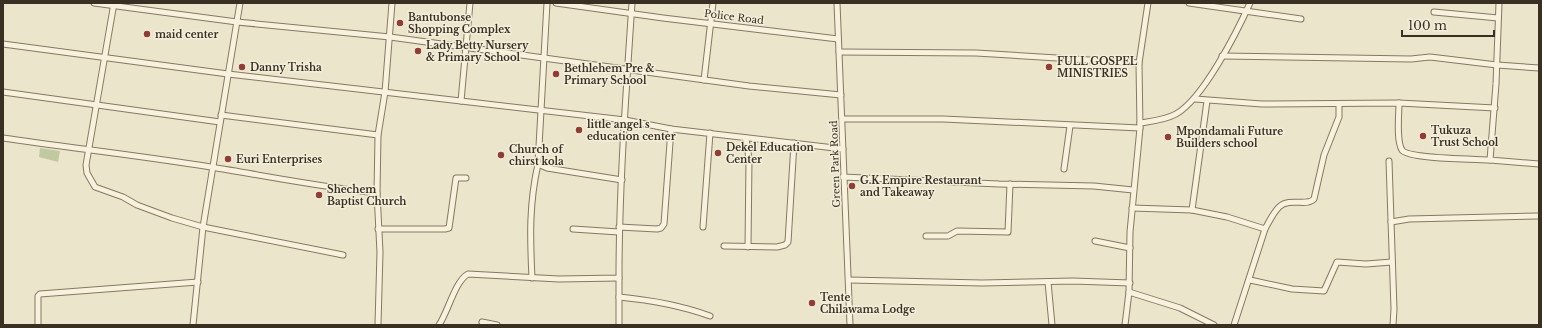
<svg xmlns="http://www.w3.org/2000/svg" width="1542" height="328" viewBox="0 0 1542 328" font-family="'Libre Baskerville',serif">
<rect width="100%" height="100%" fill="#ebe5cb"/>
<!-- green -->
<path fill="#c1c9a0" d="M40,148L60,151L58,162L39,157Z"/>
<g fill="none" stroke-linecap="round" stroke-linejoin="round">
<!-- street casing -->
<g stroke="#877861" stroke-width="7">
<g id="street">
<path d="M94,3L237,22L390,37L749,86L841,95"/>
<path d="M114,3L86,165L87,173L95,187L123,197L137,205L172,218L203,227L343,255"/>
<path d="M547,3L538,164L547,168L622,180"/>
<path d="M556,3L663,18L838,39"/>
<path d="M837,3L850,325"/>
<path d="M1189,3L1301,19"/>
<path d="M1499,3L1496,84L1490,160L1539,164"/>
<path d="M1434,12L1498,18"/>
<path d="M3,44L228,74L461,101L470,3"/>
<path d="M839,52L976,53L1139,63"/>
<path d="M1222,56L1411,59L1430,57L1497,65L1539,68"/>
<path d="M704,80L713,3"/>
<path d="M3,92L220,122"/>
<path d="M1195,99L1262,104L1399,103L1495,108"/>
<path d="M461,101L625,120L671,129L843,149"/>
<path d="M1399,103C1399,114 1396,141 1402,150C1408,159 1475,159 1490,160"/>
<path d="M221,115L378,135"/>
<path d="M843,119H943L1140,128L1139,63L1148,3"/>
<path d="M1140,123C1153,121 1165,120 1176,114C1203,99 1237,32 1250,3"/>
<path d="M3,138C72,148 142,156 211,167C266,176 321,187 377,193"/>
<path d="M746,138L749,159L748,247"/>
<path d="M1389,161L1394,309L1393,325"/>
<path d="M1064,169L1070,126"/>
<path d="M843,177L999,184L1094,186L1133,190"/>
<path d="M1132,208L1192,210L1227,217L1265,229"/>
<path d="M1192,210L1207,101"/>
<path d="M1391,222L1409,219L1539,216"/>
<path d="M619,227L657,229L661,228L664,224L671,129"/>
<path d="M703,227L710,133"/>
<path d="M378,229H445L449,228L456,178H466"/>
<path d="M573,229L619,232"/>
<path d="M926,236H948L957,231L1008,232L1010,184"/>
<path d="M1095,241L1130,248"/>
<path d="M724,246L777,247L785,245L788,242L794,143"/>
<path d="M532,278C530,237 529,204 538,164"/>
<path d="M619,278V325"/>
<path d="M849,280L982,283L1073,281L1130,283"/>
<path d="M1250,280L1292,289L1324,291L1337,262L1366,264L1392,262"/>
<path d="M1048,282L1052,325"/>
<path d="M1129,292L1180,308L1214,325"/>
<path d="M619,297C650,300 680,305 710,316"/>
<path d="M482,322L497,325"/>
<path d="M38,325V296L40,294L198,282"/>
<path d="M193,325L203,227L240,3"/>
<path d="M378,325L380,252L377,193L378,135L385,92L392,3"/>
<path d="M439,325C448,312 455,281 468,274L559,279L619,278C619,186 626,94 632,3"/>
<path d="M1125,325L1129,292L1130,232L1140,128"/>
<path d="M1234,325L1265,229C1269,222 1273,213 1279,207C1290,197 1307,207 1314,199L1324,155L1339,117V104"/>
</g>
</g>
<!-- street -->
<use href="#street" stroke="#f7f1de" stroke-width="5"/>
</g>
<!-- markers -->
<g fill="#913d36" stroke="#f3eeda" stroke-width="1.5">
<circle cx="400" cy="23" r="4"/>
<circle cx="147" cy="34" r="4"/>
<circle cx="418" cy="51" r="4"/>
<circle cx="242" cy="67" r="4"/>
<circle cx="1049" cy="67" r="4"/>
<circle cx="556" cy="74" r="4"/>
<circle cx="579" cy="130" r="4"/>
<circle cx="1423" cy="136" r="4"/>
<circle cx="1168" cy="137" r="4"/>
<circle cx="718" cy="153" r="4"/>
<circle cx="501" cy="155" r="4"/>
<circle cx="228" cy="159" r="4"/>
<circle cx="852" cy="186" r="4"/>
<circle cx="319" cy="195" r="4"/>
<circle cx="812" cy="303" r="4"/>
</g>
<g text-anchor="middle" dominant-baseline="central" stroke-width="3" stroke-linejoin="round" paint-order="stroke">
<!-- poi labels -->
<g font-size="10" font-weight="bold" fill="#392f23" stroke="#f3eeda" text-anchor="start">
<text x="408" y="17">Bantubonse<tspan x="408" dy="12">Shopping Complex</tspan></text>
<text x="155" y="34">maid center</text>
<text x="426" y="45">Lady Betty Nursery<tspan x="426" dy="12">&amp; Primary School</tspan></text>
<text x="1057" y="61">FULL GOSPEL<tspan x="1057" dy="12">MINISTRIES</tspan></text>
<text x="250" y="67">Danny Trisha</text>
<text x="564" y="68">Bethlehem Pre &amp;<tspan x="564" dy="12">Primary School</tspan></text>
<text x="587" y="124">little angel s<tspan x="587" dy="12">education center</tspan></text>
<text x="1431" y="130">Tukuza<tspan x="1431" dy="12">Trust School</tspan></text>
<text x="1176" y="131">Mpondamali Future<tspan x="1176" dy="12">Builders school</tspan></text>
<text x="726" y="147">Dekel Education<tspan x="726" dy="12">Center</tspan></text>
<text x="509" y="149">Church of<tspan x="509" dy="12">chirst kola</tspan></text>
<text x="236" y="159">Euri Enterprises</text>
<text x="860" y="180">G.K Empire Restaurant<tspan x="860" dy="12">and Takeaway</tspan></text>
<text x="327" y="189">Shechem<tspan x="327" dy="12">Baptist Church</tspan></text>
<text x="820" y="297">Tente<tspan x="820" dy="12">Chilawama Lodge</tspan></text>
</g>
<!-- street labels -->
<g font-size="10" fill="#392f23" stroke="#f3eeda">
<text transform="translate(734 17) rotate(7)">Police Road</text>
<text transform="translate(835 164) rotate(-92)">Green Park Road</text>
</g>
</g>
<!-- border -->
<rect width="1542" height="328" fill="none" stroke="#392f23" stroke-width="8"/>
<!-- scale -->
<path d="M1402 30v6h92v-6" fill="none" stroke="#392f23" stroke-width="2"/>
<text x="1408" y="30" font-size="12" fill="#392f23" stroke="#f3eeda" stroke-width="3" paint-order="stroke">100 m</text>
</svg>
